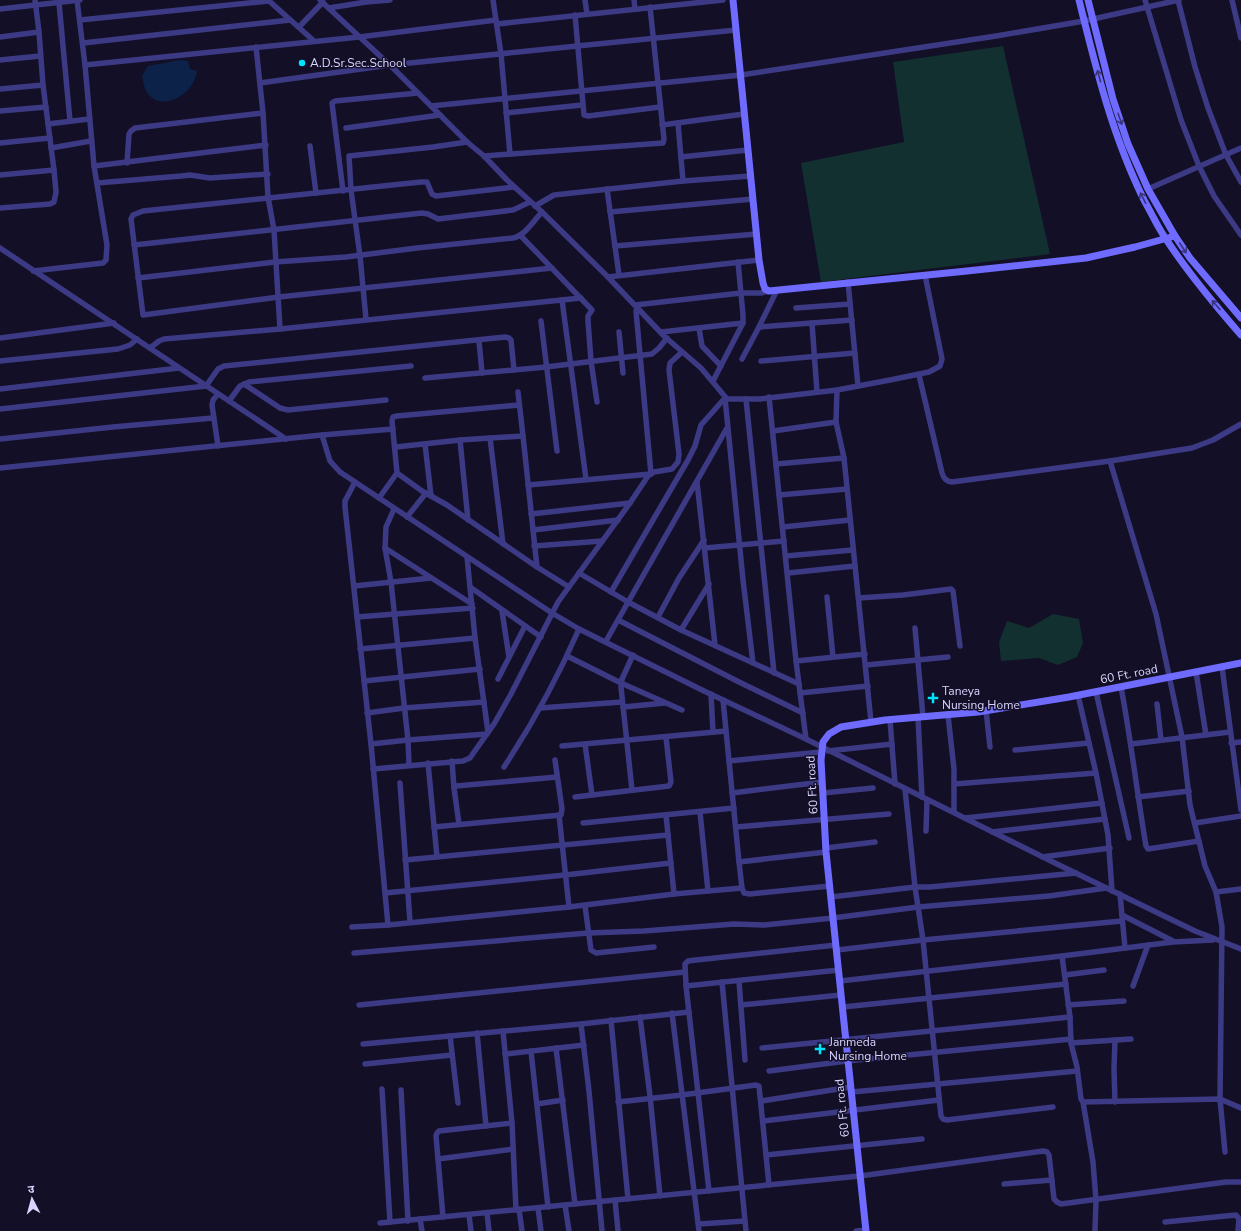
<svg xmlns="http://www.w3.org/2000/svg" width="1241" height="1231" viewBox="0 0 1241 1231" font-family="'Nunito Sans','Noto Sans Devanagari',sans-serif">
<rect width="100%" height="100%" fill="#130f26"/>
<!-- green -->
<g fill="#12302f">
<path d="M1003,46L1050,254L821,282L801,163L904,142L893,62Z"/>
<path d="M1053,614L1079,619L1083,643L1077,657L1058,665L1039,658L1001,661L999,642L1007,621L1029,628Z"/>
</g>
<!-- water -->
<path fill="#0c2248" d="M180,60L188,61L190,69L197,71C196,76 194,82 191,86C182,100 157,110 146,91C144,87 143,80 142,76L148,66Z"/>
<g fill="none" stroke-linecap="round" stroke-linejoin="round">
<!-- street -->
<g stroke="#3d3a85" stroke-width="5.5">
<path d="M268,0L314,41"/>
<path d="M320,0L394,69L467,142L484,156L507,180L542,212L608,277L664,336L701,368L727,399H760L837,390L890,380L929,372L940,366L942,359L925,275"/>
<path d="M493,0L501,54L510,154"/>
<path d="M585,0L587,14"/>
<path d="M634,0L635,9"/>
<path d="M1145,0L1181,120L1199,166L1214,196L1241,235"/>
<path d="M1178,0L1195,67L1208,108L1226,155L1241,182"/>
<path d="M1232,0L1241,38"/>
<path d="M59,3L70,121"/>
<path d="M329,8L366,2L390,0"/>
<path d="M0,9L80,0"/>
<path d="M575,15L584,115L588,116L660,107"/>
<path d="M80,20L269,1"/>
<path d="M497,24L723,0"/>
<path d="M299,27L323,2"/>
<path d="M0,37L39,32"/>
<path d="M83,43L290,20"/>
<path d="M256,47L263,113L268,197L274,230L280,329"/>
<path d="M0,60L40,56"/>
<path d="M85,65L359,37L496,20"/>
<path d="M260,83L390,65L736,30"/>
<path d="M0,89L43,85"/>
<path d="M431,106L741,75L996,36L1084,21L1179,0"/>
<path d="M0,111L46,107"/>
<path d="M506,113L582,105"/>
<path d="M678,123L683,181"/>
<path d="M48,124L89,119"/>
<path d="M662,125L744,114"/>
<path d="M346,128L440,115"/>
<path d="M0,143L50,138"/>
<path d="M310,146L316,193"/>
<path d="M51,148L91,141"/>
<path d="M484,156L663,143L664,139L650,7"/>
<path d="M681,157L748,150"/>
<path d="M127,163L129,134L131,131L135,128L263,113"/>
<path d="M94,166L266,145"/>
<path d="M0,175L54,170"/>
<path d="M97,183L181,176L190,175L210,178L268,174"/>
<path d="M514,187L436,196L432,194L427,182H421C328,192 235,201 143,211L133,215L131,219L143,315L279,297L552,268"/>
<path d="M607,189L619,275"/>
<path d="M1148,189L1241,148"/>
<path d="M343,191L332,103L335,101L418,93"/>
<path d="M535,206L554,195L683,181L751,176"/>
<path d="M0,208L50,204L54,202L56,192L54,170L43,85L39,32L35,0"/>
<path d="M610,212L753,199"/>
<path d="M520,235L592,310L588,316V321L591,361L597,402"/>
<path d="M134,245L422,213L428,214L438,219L513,210L530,202"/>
<path d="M615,246L757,234"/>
<path d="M0,248L286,439"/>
<path d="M33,271L103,263L106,260L107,245L94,166L85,65L77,0"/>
<path d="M608,277L759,260"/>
<path d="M138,278L275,262L346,257L417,248L513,238C525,236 534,220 542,212"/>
<path d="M848,282L858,386"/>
<path d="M562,300L586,479"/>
<path d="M635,305L741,293H761L769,291"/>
<path d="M796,308L850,304"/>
<path d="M366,319L360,256L351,190L349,156L433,147L467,142"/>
<path d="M541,321L557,451"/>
<path d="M812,323L817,392"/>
<path d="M759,327L852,320"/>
<path d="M699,328L702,346L721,366"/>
<path d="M619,332L623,373"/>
<path d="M661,332L743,323"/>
<path d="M0,338L114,323"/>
<path d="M479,341L482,373"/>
<path d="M150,348L159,341L164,339L280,329L581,298"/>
<path d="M742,359L759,327L777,290"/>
<path d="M0,361L118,349L130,345L137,339"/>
<path d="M761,361L855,353"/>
<path d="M919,375L942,473C944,479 946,481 952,482L1110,461L1192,448L1213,440L1241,424"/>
<path d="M425,378L546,367L652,354L659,348L667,338"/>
<path d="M713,381L743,323V315L738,262"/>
<path d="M244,384L280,408L288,410L386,400"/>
<path d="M0,389L179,368"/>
<path d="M837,390L836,422L844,458L871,722"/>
<path d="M518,392L523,436"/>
<path d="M769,397L796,661L806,739"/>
<path d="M725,398L743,580L753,663"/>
<path d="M746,399L774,673"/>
<path d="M229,401L240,386L249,382L411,366"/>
<path d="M0,409L206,386L218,369L224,366L505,337L509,338L511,340L514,370"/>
<path d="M773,431L836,422"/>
<path d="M322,435L330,461L340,472L552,613L579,629L704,691L806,739L1057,864L1195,931L1241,949"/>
<path d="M490,438L503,544"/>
<path d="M0,439L113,427L213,418"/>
<path d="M460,440L468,520"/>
<path d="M425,444L431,496"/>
<path d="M218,446L212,405L213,400L218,394"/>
<path d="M396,447L460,440L523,436L537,567"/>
<path d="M1110,461L1156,614L1182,737L1190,805L1205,866L1216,892L1222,927L1220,1099L1225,1152"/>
<path d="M776,464L844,458"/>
<path d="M0,468L322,435L393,429"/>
<path d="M397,473L422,491L447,505L537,567L569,587"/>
<path d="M355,482L345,501V507L371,744L388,925"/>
<path d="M697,482L715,645"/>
<path d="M528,485L651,474L636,311"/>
<path d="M779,495L847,489"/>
<path d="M379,498L397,473L392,421L393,417L397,416L519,405"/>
<path d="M394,509L386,527L385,548L391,582L408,740L409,764"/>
<path d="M531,514L630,503"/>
<path d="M407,517L426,493"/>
<path d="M783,527L850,520"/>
<path d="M533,530L618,520"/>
<path d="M534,546L602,541"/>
<path d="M385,548L472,604"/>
<path d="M705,548L784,541"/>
<path d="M786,556L853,550"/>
<path d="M467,557L475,638L488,732"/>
<path d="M579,573L628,602L681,630L799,684"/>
<path d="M788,573L855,566"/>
<path d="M354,586L431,578"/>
<path d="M470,587L541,637"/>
<path d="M611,592L688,460L695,446L701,425L725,398"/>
<path d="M827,597L833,657"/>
<path d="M859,598L903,595L951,589L953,591L960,646"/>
<path d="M502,611L509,657"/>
<path d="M357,617L473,608"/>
<path d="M658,617L679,578L704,540"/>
<path d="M618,620L739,682L803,713"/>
<path d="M915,628L923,717"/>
<path d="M681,630L709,584"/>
<path d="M606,641L727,428"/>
<path d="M360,649L475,638"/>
<path d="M567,656L621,683L682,710"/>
<path d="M796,661L865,654"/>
<path d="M866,665L948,657"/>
<path d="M1222,667L1241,810"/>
<path d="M1196,672L1206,735"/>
<path d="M498,679L525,626"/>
<path d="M364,681L480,669"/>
<path d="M1121,687C1131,740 1137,793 1146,846L1148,849L1199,841"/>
<path d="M1096,692L1129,838"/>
<path d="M800,693L868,686"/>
<path d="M711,694L713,732"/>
<path d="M1078,695L1096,773L1108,835L1112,891"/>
<path d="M723,700L739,862L742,888L744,893L750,894L830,886"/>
<path d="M1157,704L1161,740"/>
<path d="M623,707L665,703"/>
<path d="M540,708L622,702"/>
<path d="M986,710L990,747"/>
<path d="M367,713L404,708L484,702"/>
<path d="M948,715L954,769V812"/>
<path d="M918,717L922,797"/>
<path d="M890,720L895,784"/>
<path d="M1231,743L1241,742"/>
<path d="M371,744L408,740L487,734"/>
<path d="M585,744L592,795"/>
<path d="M1131,744L1230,732"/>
<path d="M562,746L726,731"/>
<path d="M1015,750L1089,743"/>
<path d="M828,751L892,744"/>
<path d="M452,761L454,788"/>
<path d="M729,761L821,752"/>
<path d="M428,763L437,857"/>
<path d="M504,767C533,723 558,677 579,629"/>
<path d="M373,769L463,761L470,758L472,755L494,724L511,694L558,602L630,503L648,476L654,472L672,469L678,462L679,454L669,370L670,363L682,352"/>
<path d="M400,783L410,922"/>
<path d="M954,784L1096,773"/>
<path d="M905,789L915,887L923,940L941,1116L943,1119L947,1120L1053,1107"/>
<path d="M632,790L621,687L622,679L633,655"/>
<path d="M732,793L822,782"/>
<path d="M823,793L873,788"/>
<path d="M575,797L669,786L671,782L666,737"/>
<path d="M1138,797L1189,791"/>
<path d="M700,812L708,891"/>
<path d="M559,815L569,907"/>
<path d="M666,815L674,894"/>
<path d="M965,818L1102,803"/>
<path d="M583,823L734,808"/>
<path d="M1195,823L1241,816"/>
<path d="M459,824L454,788L456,786L557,777"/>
<path d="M434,827L561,815L562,809L555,760"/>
<path d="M736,827L889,814"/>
<path d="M926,831L927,800"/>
<path d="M992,832L1105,819"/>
<path d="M826,848L875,842"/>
<path d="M1042,857L1110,848"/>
<path d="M405,860L668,835"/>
<path d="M739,862L826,852"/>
<path d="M1216,892L1241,889"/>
<path d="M385,893L565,875L671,863"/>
<path d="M1120,894L1125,948"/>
<path d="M831,897L915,887H930L1076,873"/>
<path d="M585,906L591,950L596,953L654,947"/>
<path d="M1122,915L1173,941"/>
<path d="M352,927L388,925L569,907L674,894L742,888"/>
<path d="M837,950L923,940L1122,921"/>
<path d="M354,953L588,933L644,931L734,924L764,925L833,918L918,907L1049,896L1106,888"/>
<path d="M1062,956L1070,1017L1071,1043L1077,1067L1081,1099L1083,1102L1220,1099L1241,1108"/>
<path d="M1065,975L1104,970"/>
<path d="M739,981L745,1060"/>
<path d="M840,981L1062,956L1173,942L1213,940"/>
<path d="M722,982L746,1231"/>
<path d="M686,986L839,970"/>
<path d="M1133,986L1148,945"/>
<path d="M359,1005L685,972"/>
<path d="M741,1005L841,995"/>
<path d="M1068,1005L1124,1001"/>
<path d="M843,1007L1066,984"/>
<path d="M672,1013L699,1231"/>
<path d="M640,1017L650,1096L660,1196"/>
<path d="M611,1020L628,1199"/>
<path d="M581,1024L589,1091L602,1231"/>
<path d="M503,1031L512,1123L516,1210"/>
<path d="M477,1033L486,1126"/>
<path d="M450,1036L458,1103"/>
<path d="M1071,1043L1131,1039"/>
<path d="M363,1044L581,1024L689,1012"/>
<path d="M556,1048L575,1204"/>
<path d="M762,1048L1070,1017"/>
<path d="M531,1051L548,1207"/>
<path d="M505,1054L584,1045"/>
<path d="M365,1064L452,1055"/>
<path d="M769,1071L847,1061L1071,1039"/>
<path d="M382,1089L390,1222"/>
<path d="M401,1090L408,1221"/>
<path d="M852,1092L1077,1071"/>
<path d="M761,1101L851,1087"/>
<path d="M618,1102L682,1095L756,1085L759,1086L769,1185"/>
<path d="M1083,1102L1093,1162L1096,1200L1095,1231"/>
<path d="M1115,1102L1114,1069L1115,1040"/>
<path d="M537,1104L563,1100"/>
<path d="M763,1121L939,1100"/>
<path d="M766,1155L922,1139"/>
<path d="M438,1159L513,1149"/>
<path d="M1004,1184L1052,1180"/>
<path d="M709,1191L686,986L685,964L688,961L696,960L836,945"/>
<path d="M615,1200L618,1231"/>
<path d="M565,1205L569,1231"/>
<path d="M538,1208L541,1231"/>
<path d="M519,1209L522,1231"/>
<path d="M487,1213L489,1231"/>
<path d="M469,1215L471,1231"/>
<path d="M443,1217L436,1136L437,1133L439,1131L512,1123"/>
<path d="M420,1219L422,1231"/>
<path d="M1165,1222L1236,1215L1239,1219L1238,1231"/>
<path d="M380,1223L860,1176L1043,1151L1047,1152L1049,1155L1054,1199L1057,1202L1061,1204L1226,1182H1241"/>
<path d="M699,1224L745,1221"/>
<path d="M856,1231L866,1230"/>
</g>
<!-- secondary -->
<g stroke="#6f6bff" stroke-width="7">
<path d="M733,0L759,260L763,283L765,289L769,291L967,271L1086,258L1135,247L1175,236"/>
<path d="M1079,0C1096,69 1113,138 1145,202C1152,214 1158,228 1166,239C1188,273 1214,304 1241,335"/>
<path d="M1088,0L1113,99L1128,144L1148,189L1175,236L1190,258L1241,318"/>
<path d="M866,1231L826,852L821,760L823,742L829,734L841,727L885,720L978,712L1069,697L1241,663"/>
</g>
</g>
<!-- one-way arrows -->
<defs><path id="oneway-shaft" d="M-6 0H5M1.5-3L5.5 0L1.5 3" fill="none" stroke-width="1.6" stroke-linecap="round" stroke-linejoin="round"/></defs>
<g stroke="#38347d">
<use href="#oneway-shaft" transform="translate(1099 76) rotate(-105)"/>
<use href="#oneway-shaft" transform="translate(1120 119) rotate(71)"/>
<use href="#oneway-shaft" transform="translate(1143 198) rotate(-117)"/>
<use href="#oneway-shaft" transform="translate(1183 248) rotate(57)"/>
<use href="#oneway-shaft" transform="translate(1216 305) rotate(-131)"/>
</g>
<!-- markers -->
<g fill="#00e5ff" stroke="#130f26" stroke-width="1.5">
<circle cx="302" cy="63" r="4"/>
<path d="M931 692h4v4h4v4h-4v4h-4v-4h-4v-4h4z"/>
<path d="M818 1043h4v4h4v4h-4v4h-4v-4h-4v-4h4z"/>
</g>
<g text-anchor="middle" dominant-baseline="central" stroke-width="3" stroke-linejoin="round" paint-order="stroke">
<!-- poi labels -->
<g font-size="12" fill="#d9d4ff" stroke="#130f26" text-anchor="start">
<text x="310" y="63">A.D.Sr.Sec.School</text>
<text x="942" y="691">Taneya<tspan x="942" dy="14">Nursing Home</tspan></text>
<text x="829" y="1042">Janmeda<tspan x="829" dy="14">Nursing Home</tspan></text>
</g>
<!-- street labels -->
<g font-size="12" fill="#d9d4ff" stroke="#130f26">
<text transform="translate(1129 674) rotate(-11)">60 Ft. road</text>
<text transform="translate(812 785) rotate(-93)">60 Ft. road</text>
<text transform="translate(842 1108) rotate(-96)">60 Ft. road</text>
</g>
</g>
<!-- north arrow -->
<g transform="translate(32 1199) rotate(354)" stroke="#130f26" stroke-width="3" paint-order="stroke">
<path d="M0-3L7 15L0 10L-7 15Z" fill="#d9d4ff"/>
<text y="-6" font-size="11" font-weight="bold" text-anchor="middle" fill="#d9d4ff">उ</text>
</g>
</svg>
